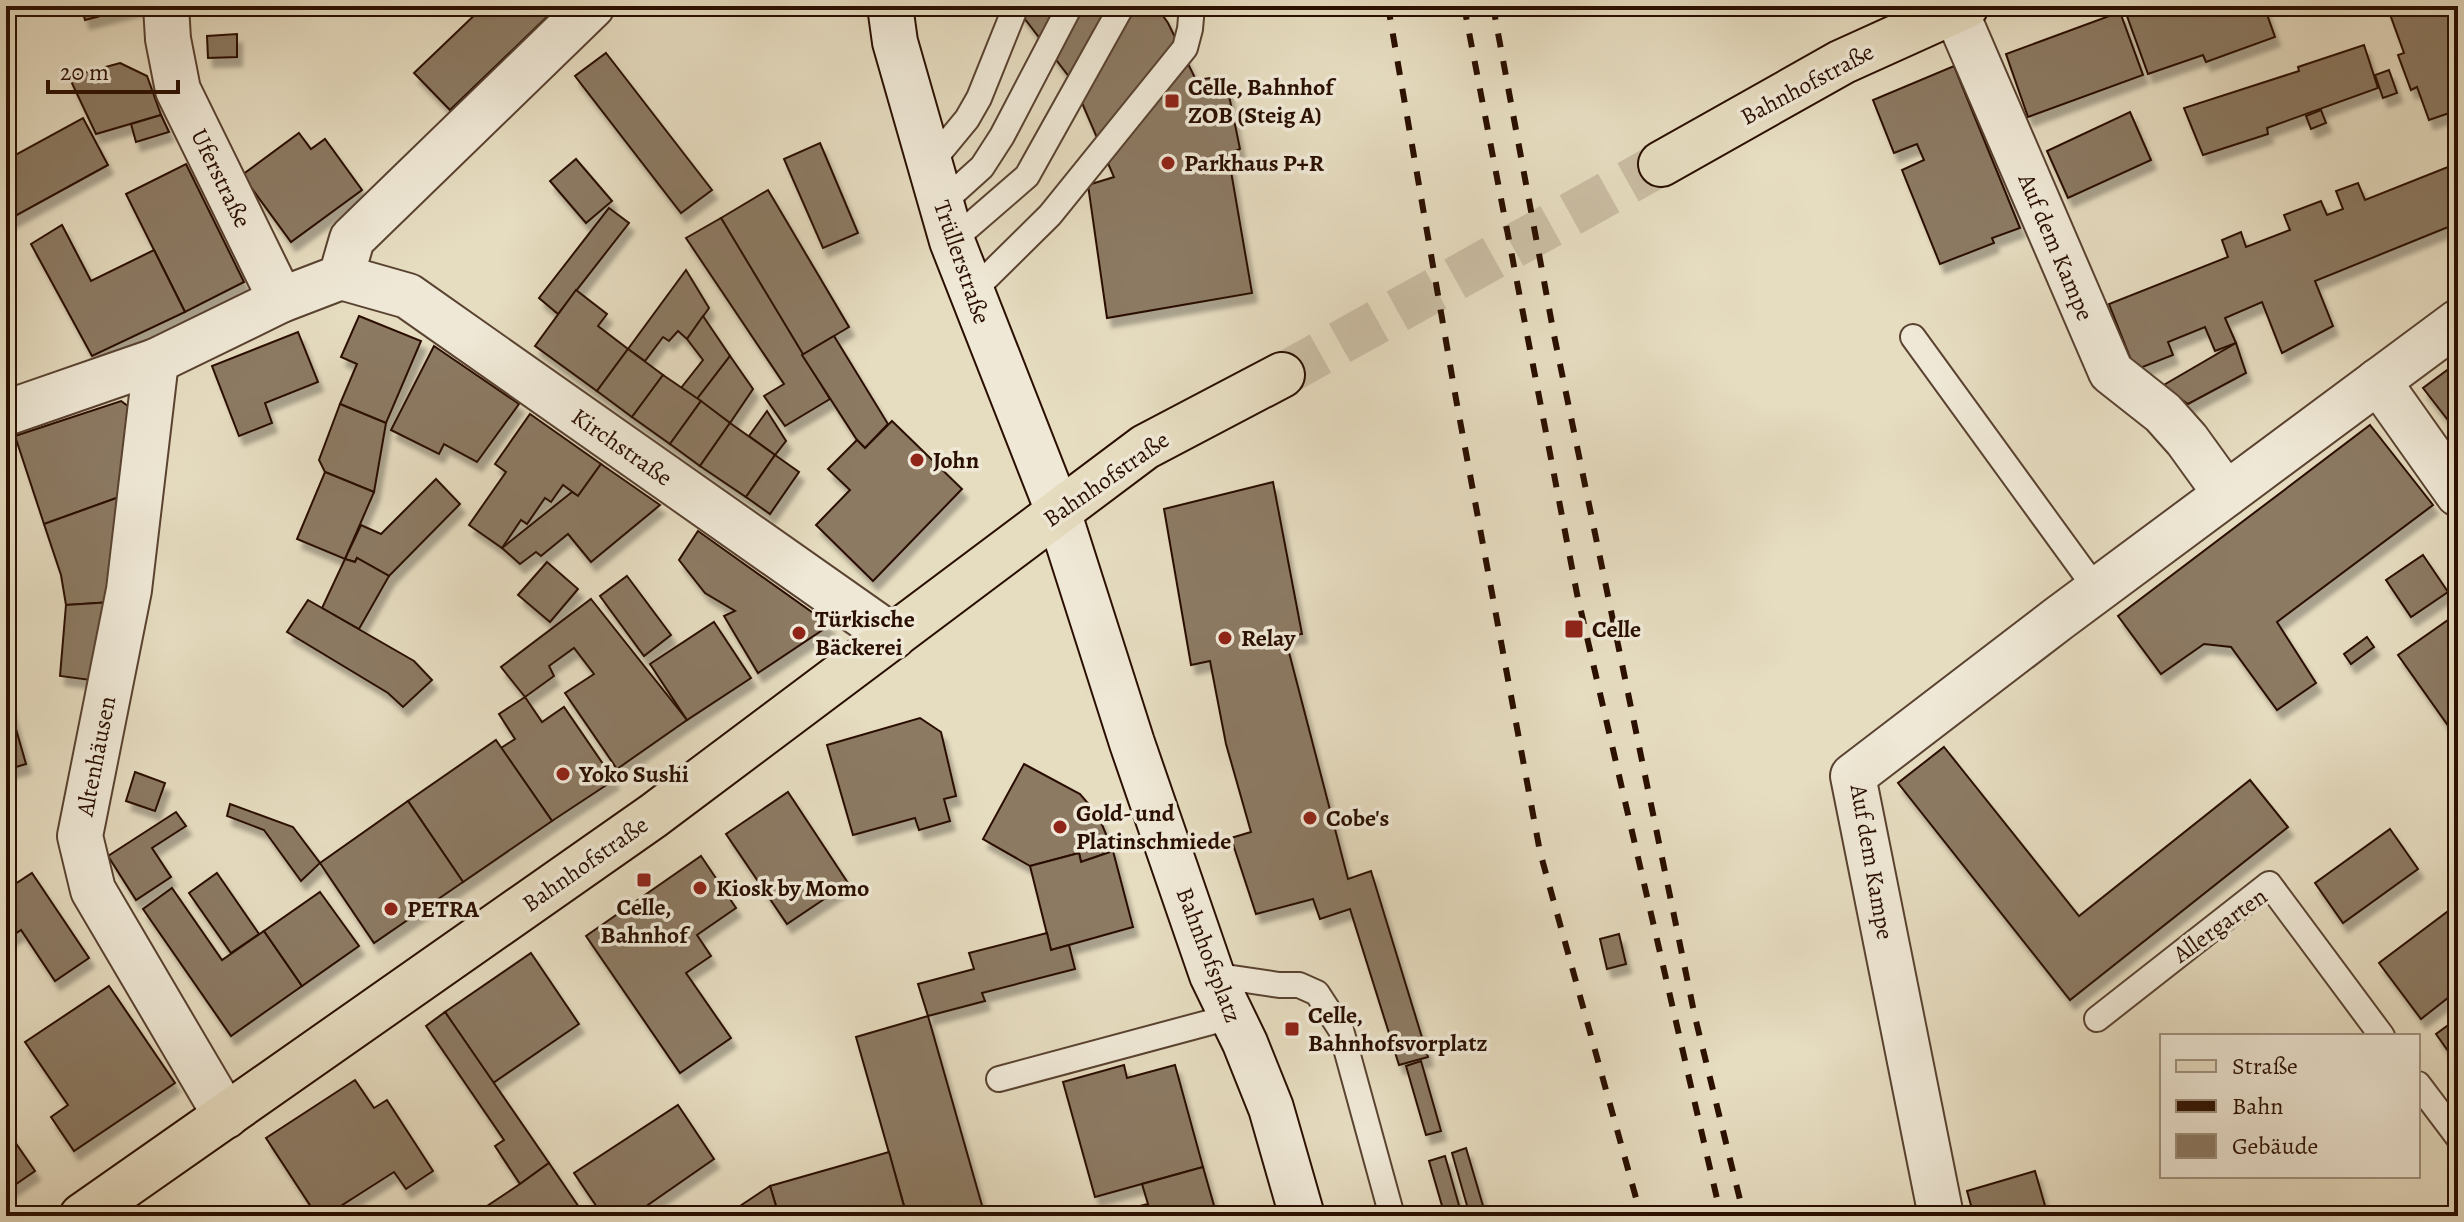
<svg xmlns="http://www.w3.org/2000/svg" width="2464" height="1222" viewBox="0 0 2464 1222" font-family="Alegreya,serif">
<defs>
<filter id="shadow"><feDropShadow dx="5" dy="9" stdDeviation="2" flood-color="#0004"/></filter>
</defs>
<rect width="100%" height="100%" fill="#e6dcc0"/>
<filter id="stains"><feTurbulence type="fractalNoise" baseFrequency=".0025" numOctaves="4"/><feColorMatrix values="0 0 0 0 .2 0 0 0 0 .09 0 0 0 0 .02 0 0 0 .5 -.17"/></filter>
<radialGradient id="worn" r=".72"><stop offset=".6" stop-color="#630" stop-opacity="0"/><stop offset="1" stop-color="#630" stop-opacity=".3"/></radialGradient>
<!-- building -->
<g fill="#8c7a64" stroke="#2a0f00" stroke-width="2" filter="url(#shadow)">
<path d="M81,6H139L85,20Z"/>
<path d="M484,6H546L552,12L450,110L414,73Z"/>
<path d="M1015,6H1156L1168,23L1196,80L1225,76L1240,149L1228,154L1252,293L1107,318L1088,185L1114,177L1073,82Z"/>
<path d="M2154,6H2264L2275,37L2206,62L2203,55L2148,74L2127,16Z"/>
<path d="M2387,6H2458V110L2429,120L2417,87L2411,90L2398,55L2404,53Z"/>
<path d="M2120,12L2143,75L2028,117L2006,54Z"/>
<path d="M237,34V57L208,58L207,36Z"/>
<path d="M2364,45L2378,88L2267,128L2268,134L2203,155L2184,108L2299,71L2298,67Z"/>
<path d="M606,53L712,190L681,213L575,76Z"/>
<path d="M120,63L147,76L161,115L96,134L69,77Z"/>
<path d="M1954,66L2020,228L1992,238L1994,243L1940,264L1902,170L1924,160L1917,144L1894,153L1873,100Z"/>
<path d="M2389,70L2397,93L2383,98L2375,75Z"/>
<path d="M2321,110L2326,123L2311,129L2306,116Z"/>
<path d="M2130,112L2151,160L2068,198L2047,151Z"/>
<path d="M161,115L169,132L136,142L131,124Z"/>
<path d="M83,118L108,165L6,221V160Z"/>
<path d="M299,133L311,149L325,139L362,190L291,242L242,175Z"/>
<path d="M820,143L858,233L823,248L784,159Z"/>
<path d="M576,159L612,201L586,223L550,181Z"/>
<path d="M2458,163V223L2315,281L2333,326L2282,353L2262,302L2225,318L2236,343L2215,351L2205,327L2168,342L2173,355L2135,370L2109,304L2228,257L2222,240L2241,232L2246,247L2290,230L2284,215L2321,201L2327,215L2343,209L2336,191L2358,183L2365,200Z"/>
<path d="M186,164L244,282L185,312L126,194Z"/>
<path d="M768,190L849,327L802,355L721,218Z"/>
<path d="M609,208L629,223L558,314L539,298Z"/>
<path d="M721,218L830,399L785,426L764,396L784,384L686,238Z"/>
<path d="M62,225L91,281L154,250L185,312L92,356L31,244Z"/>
<path d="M686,270L709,308L687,339L678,331L669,341L663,337L645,361L628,349Z"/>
<path d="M576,290L607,314L598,326L628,349L597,391L535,346Z"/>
<path d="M359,316L421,341L386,423L340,404L357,364L341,357Z"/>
<path d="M703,316L730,356L697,399L681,388L703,360L687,339Z"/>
<path d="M298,332L318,382L265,403L272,423L239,436L212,366Z"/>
<path d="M834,336L888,424L865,448L857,440L802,355Z"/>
<path d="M2236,343L2246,373L2188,404L2162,386Z"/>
<path d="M434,346L519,404L477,462L444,444L439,454L391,430Z"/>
<path d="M628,349L663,375L632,417L597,391Z"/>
<path d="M730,356L753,389L730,423L697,399Z"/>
<path d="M2458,362V433L2423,388Z"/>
<path d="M663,375L701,401L670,444L632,417Z"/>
<path d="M121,401L132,409L122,496L44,524L15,436Z"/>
<path d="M701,401L730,423L700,466L670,444Z"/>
<path d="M340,404L386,423L374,492L325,472L319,460Z"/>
<path d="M767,411L786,441L775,455L749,436Z"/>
<path d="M530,414L601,464L578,496L563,485L551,502L545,498L527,524L521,520L502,548L469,525L506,472L495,464Z"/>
<path d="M892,421L962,489L873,581L816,525L850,490L828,469L857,440L865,448Z"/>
<path d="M730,423L775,455L746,497L700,466Z"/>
<path d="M2370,425L2433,505L2277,622L2316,683L2277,710L2231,647L2204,644L2161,674L2118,616Z"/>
<path d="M775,455L799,472L770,514L746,497Z"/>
<path d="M601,464L660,505L591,562L568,534L541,556L536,552L520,564L502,548L572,492L578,496Z"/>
<path d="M325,472L374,492L345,559L297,539Z"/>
<path d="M436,479L460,504L389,576L357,558L355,562L345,559L361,525L381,534Z"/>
<path d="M1273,482L1302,634L1285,637L1348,879L1371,871L1428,1057L1399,1065L1350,909L1320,919L1313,899L1256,914L1231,838L1251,832L1226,744L1210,661L1191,665L1164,509Z"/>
<path d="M122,496L112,602L66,605L61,575L44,524Z"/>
<path d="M698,531L830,625L758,673L724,616L735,611L705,593L679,560Z"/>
<path d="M2423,555L2448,592L2411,617L2386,580Z"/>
<path d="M357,558L389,576L359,629L322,608L345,559L355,562Z"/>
<path d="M547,562L578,589L550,622L518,595Z"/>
<path d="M627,576L671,635L644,656L600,596Z"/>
<path d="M591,599L687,720L617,769L565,693L594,674L574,648L549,666L554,676L525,697L501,667Z"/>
<path d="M308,600L414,661L432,680L403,707L388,693L287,632Z"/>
<path d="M112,602L98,681L60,676L66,605Z"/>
<path d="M2458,613V731L2454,734L2398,655Z"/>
<path d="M714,622L751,678L687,720L650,664Z"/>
<path d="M2367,637L2374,647L2351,664L2344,654Z"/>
<path d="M6,694L26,764L6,770Z"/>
<path d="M525,697L542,722L564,707L614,780L552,821L501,748L515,739L499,714Z"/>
<path d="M920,718L941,732L956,796L944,799L950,821L919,830L915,818L853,835L827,745Z"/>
<path d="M496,740L552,821L463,882L408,801Z"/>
<path d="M1944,747L2079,916L2250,780L2288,827L2070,1000L1898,783Z"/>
<path d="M1024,764L1080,794L1098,815L1113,851L1081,862L1079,853L1030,866L983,839Z"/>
<path d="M135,772L165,783L155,811L126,801Z"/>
<path d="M788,792L848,883L787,924L726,834Z"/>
<path d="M408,801L463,882L374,943L320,863Z"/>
<path d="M230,804L293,827L320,863L301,881L264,830L227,816Z"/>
<path d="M176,812L186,826L152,848L171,877L136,900L108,856Z"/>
<path d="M2390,829L2418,869L2343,923L2315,883Z"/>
<path d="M1113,851L1133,927L1051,950L1030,866L1079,853L1081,862Z"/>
<path d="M701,856L736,908L697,935L711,956L686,973L731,1038L680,1073L586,936Z"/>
<path d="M32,873L89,958L55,981L21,930L6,940V890Z"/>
<path d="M217,873L259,934L231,953L189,893Z"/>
<path d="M172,888L222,960L264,931L302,986L231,1036L143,909Z"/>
<path d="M320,892L359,946L302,986L264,931Z"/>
<path d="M2447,912L2458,926V990L2421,1019L2379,963Z"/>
<path d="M1047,933L1051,950L1069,945L1075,969L982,993L985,1001L928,1016L918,984L974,969L969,953Z"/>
<path d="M1619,934L1626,964L1607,969L1600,939Z"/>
<path d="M531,953L579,1024L493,1083L445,1012Z"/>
<path d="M109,986L175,1083L74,1151L51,1117L68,1105L25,1042Z"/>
<path d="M445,1012L549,1163L520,1184L495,1146L504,1140L426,1026Z"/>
<path d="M928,1016L985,1216H907L856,1037Z"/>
<path d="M2458,1018V1065L2436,1034Z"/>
<path d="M1421,1061L1441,1131L1426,1135L1406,1066Z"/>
<path d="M1124,1065L1127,1078L1175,1065L1203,1167L1095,1197L1063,1082Z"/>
<path d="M355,1080L374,1108L387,1100L433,1171L406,1189L394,1172L325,1216H317L266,1138Z"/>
<path d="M678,1105L714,1159L632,1216H603L574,1173Z"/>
<path d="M6,1129L35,1171L6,1191Z"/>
<path d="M1466,1148L1486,1216H1470L1452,1153Z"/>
<path d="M889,1152L905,1210L886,1216H779L770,1186Z"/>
<path d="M1445,1156L1462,1216H1445L1429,1161Z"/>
<path d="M549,1163L585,1216H472L520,1184Z"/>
<path d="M1203,1167L1217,1216H1121L1120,1211L1148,1204L1142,1184Z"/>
<path d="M2035,1171L2048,1216H1974L1967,1191Z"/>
<path d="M770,1186L779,1216H725Z"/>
</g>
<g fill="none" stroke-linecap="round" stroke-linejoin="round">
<!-- primary-tunnel -->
<path stroke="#cabda3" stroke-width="44" stroke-dasharray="44 22" stroke-linecap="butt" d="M1282,375L1661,164"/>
<!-- lane casing -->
<g stroke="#594230" stroke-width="28">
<g id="lane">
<path d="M929,165L967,119L979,98L1016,6"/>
<path d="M941,204L982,167L1002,136L1070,6"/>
<path d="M952,241L1027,176L1122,6"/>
<path d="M971,293L1050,215L1185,48L1190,29L1192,6"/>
<path d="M1913,337L2097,590"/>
<path d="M1212,975L1279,985H1299L1317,993L1341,1030L1392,1216"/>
<path d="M2097,1019L2269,884L2382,1036"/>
<path d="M999,1079L1230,1017"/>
<path d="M2418,1084L2458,1137"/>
</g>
</g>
<!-- street casing -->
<g stroke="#594230" stroke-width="48">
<g id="street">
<path d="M166,6L168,39L178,90L281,300"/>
<path d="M1955,10L2111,372L2163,413L2187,440L2226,494"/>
<path d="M341,277L408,296L893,637"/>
<path d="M156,361L129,590L80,836L93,890L226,1116"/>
<path d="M2378,381L2458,494"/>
<path d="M6,413L156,361L281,300L341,277L352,239L592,6"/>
<path d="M1941,1216L1853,776L2058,619L2458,322"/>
</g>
</g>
<!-- secondary casing -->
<g stroke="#2a0f00" stroke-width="48">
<path id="secondary" d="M890,6L895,42L952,241L1058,511L1132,743L1212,975L1245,1043L1271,1108L1302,1216"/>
</g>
<!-- primary casing -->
<g stroke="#2a0f00" stroke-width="48">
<g id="primary">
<path d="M1661,164L1842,62L1966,6"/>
<path d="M82,1216L653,816L1145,447L1282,375"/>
</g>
</g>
<!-- lane -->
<use href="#lane" stroke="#efe8d6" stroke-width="24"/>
<!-- street -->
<use href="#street" stroke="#efe8d6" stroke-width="44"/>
<!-- secondary -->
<use href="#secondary" stroke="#efe8d6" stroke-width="44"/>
<!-- primary -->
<use href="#primary" stroke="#e6dcc0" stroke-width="44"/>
<!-- rail -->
<g stroke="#2a0f00" stroke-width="6" stroke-dasharray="14 14" stroke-linecap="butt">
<path d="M1388,6L1456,399L1540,852L1641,1216"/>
<path d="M1464,6L1577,594L1721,1216"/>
<path d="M1493,6L1554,335L1695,1017L1744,1216"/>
</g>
</g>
<!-- markers -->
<g fill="#8f2418" stroke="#efe8d6" stroke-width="3">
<rect x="1164" y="93" width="16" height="16" rx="4"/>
<circle cx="1168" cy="163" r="8"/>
<circle cx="917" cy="460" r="8"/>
<rect x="1564" y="619" width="20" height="20" rx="4"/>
<circle cx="799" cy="633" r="8"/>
<circle cx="1225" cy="638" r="8"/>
<circle cx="563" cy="774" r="8"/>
<circle cx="1310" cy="818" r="8"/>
<circle cx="1060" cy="827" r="8"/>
<rect x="636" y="872" width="16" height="16" rx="4"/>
<circle cx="700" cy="888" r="8"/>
<circle cx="391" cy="909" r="8"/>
<rect x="1284" y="1021" width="16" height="16" rx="4"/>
</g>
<g text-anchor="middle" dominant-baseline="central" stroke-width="7" stroke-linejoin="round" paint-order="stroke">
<!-- street labels -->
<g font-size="24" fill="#2a0f00" stroke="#efe8d6">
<text transform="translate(1807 84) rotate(-28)">Bahnhofstraße</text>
<text transform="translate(221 178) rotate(64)">Uferstraße</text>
<text transform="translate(2056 247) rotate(67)">Auf dem Kampe</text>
<text transform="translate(962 262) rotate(71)">Trüllerstraße</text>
<text transform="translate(622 447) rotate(35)">Kirchstraße</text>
<text transform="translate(1106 479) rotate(-35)">Bahnhofstraße</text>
<text transform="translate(96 756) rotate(-79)">Altenhäusen</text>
<text transform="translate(1872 862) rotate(80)">Auf dem Kampe</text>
<text transform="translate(585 864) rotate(-35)">Bahnhofstraße</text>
<text transform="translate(2220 925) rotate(-36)">Allergarten</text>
<text transform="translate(1209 955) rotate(69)">Bahnhofsplatz</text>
</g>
<!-- poi labels -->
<g font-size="24" font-weight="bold" fill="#2a0f00" stroke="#efe8d6" text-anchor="start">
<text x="1188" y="87">Celle, Bahnhof<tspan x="1188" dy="28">ZOB (Steig A)</tspan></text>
<text x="1184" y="163">Parkhaus P+R</text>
<text x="933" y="460">John</text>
<text x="815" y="619">Türkische<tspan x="815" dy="28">Bäckerei</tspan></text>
<text x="1592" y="629">Celle</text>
<text x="1241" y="638">Relay</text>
<text x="579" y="774">Yoko Sushi</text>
<text x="1076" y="813">Gold- und<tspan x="1076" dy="28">Platinschmiede</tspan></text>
<text x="1326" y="818">Cobe's</text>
<text x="716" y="888">Kiosk by Momo</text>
<text x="644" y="907" text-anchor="middle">Celle,<tspan x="644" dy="28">Bahnhof</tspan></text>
<text x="407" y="909">PETRA</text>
<text x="1308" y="1015">Celle,<tspan x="1308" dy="28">Bahnhofsvorplatz</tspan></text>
</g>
</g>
<!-- margin -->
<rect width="2464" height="1222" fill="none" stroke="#e6dcc0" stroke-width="32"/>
<rect x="8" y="8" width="2448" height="1206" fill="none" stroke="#2a0f00" stroke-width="4"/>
<rect x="16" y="16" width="2432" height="1190" fill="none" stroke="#2a0f00" stroke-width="2"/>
<!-- legend -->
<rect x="2160" y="1034" width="260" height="144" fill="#efe8d6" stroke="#a09180" stroke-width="2"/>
<rect x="2176" y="1060" width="40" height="12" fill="#e6dcc0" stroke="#a09180" stroke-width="2"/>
<text x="2232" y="1074" font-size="24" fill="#2a0f00">Straße</text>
<rect x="2176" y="1100" width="40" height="12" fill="#2a0f00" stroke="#a09180" stroke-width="2"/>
<text x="2232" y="1114" font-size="24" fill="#2a0f00">Bahn</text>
<rect x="2176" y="1134" width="40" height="24" fill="#8c7a64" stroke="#a09180" stroke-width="2"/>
<text x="2232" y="1154" font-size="24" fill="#2a0f00">Gebäude</text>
<!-- scale -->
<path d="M48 80v12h130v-12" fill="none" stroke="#2a0f00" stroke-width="4"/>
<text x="60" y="80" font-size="24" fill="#2a0f00" stroke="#efe8d6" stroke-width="6" paint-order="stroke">20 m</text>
<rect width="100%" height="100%" filter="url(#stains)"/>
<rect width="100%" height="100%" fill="url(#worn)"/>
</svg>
